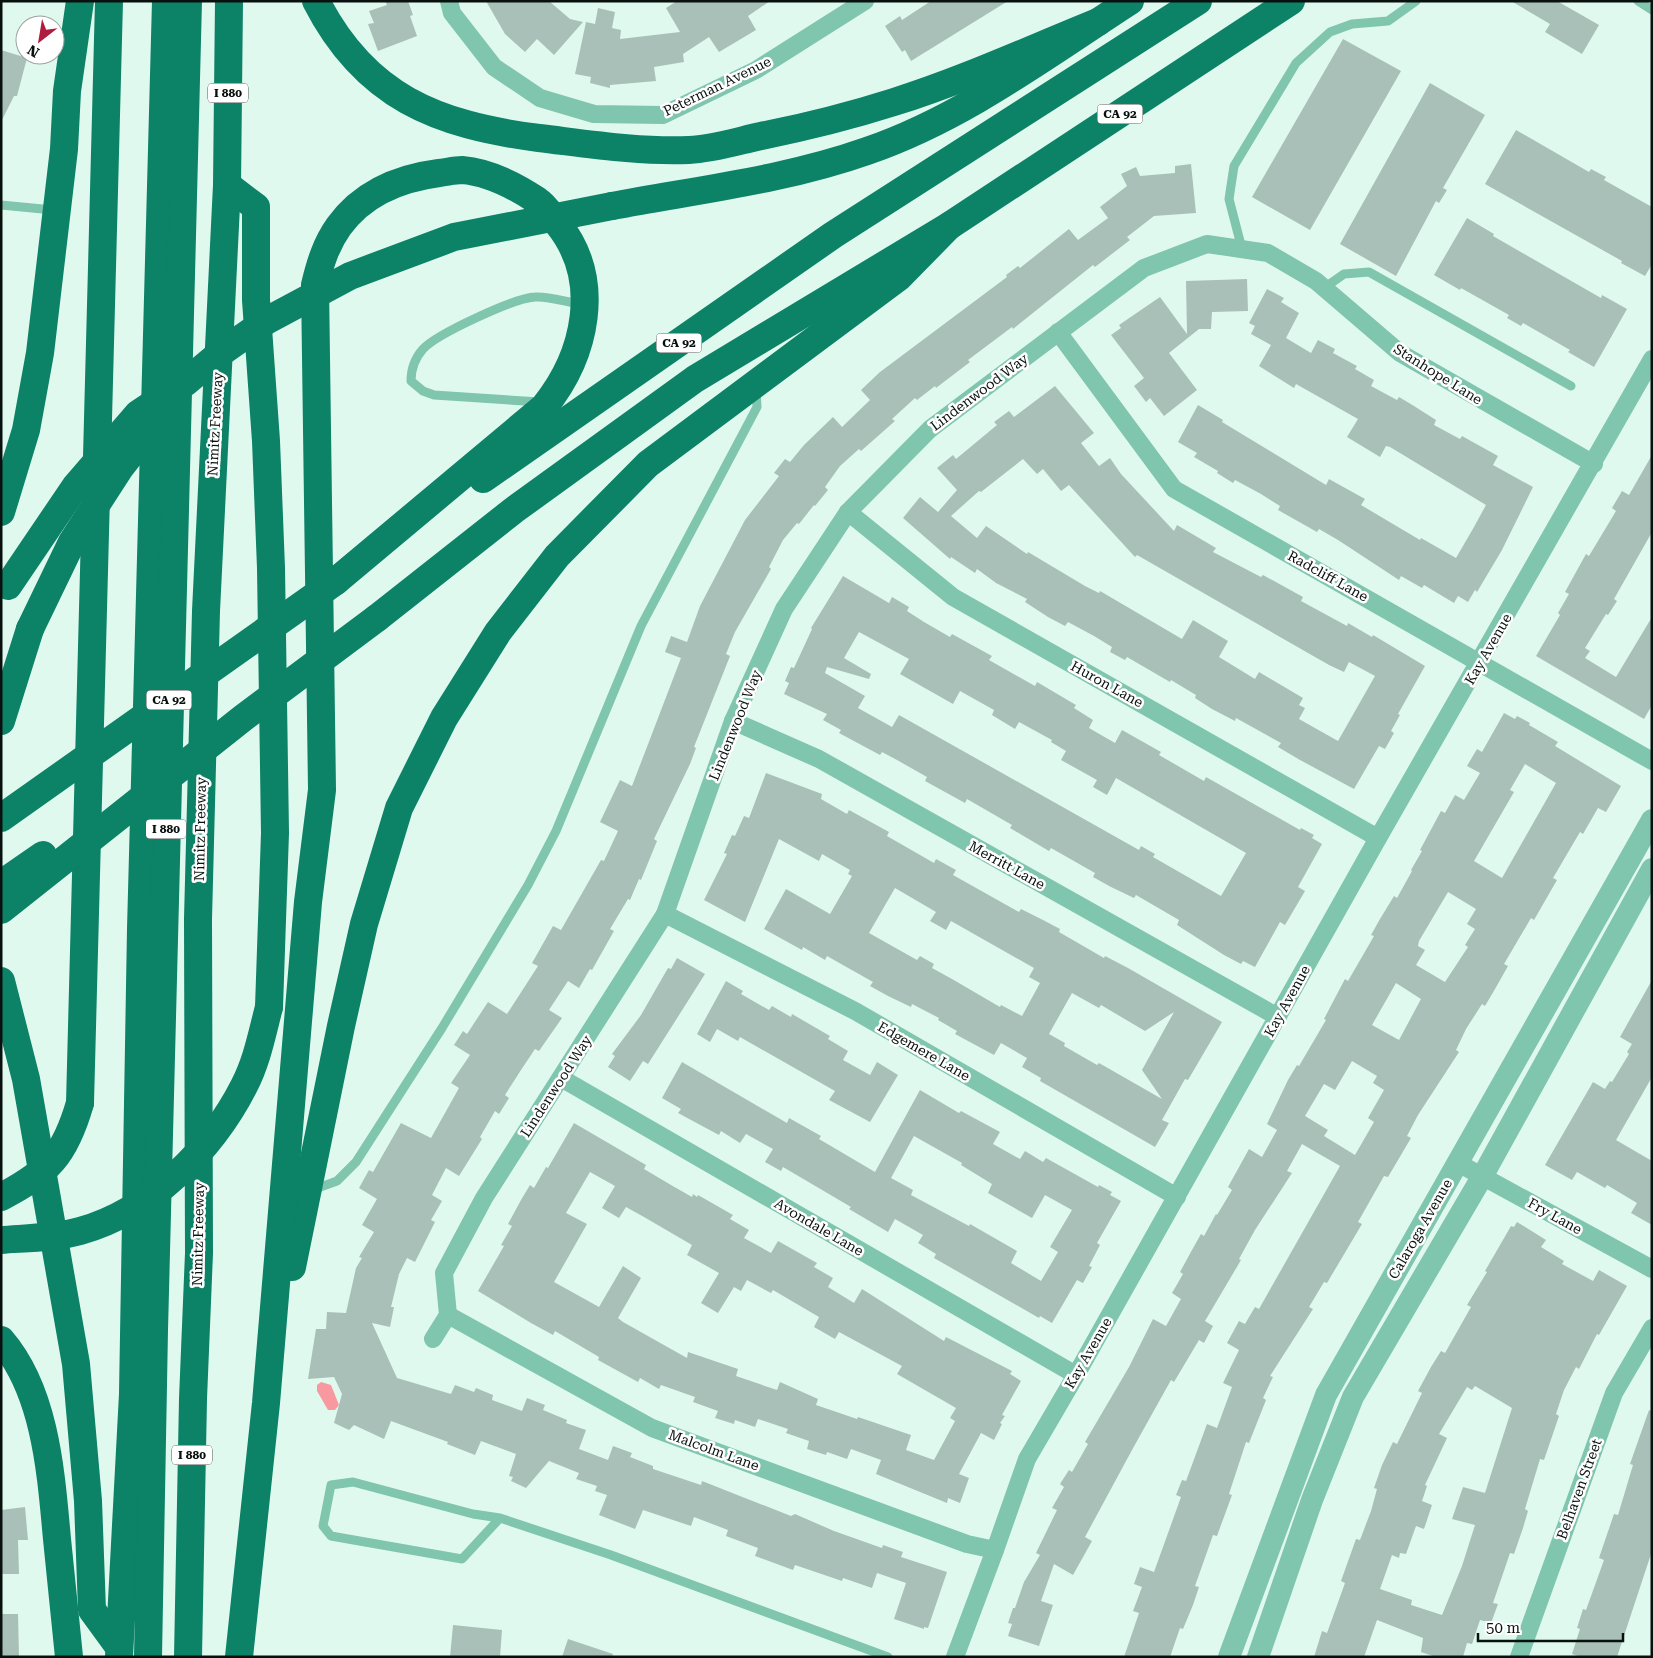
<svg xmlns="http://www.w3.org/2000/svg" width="1653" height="1658" viewBox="0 0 1653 1658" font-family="'Roboto Serif',serif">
<rect width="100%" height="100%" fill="#e0f9ef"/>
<!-- water -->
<path fill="#f7999f" d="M321,1382L331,1385L339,1405L335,1410H328L317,1391V1385Z"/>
<!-- building -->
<g fill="#a8c0b7" fill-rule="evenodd">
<path d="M385,1H408L413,15L410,16L417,36L378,51L368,24L374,23L369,11L387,5Z"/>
<path d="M486,1H549L570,19L583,22L554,55L537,39L525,52L505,34Z"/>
<path d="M677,1H770L748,16L756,30L719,52L709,37L683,54L684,62L654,67L656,81L610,85V88L590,83L591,77L575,74L586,22L595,24L598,8L615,12L612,28L621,30L620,39L680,32L666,8Z"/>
<path d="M931,1H1008L911,61L905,50L902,52L885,26L900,16L902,20Z"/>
<path d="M1511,1H1557L1599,25L1582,54L1545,32L1550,24Z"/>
<path d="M1343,39L1401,71L1310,230L1252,197Z"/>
<path d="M1,50L27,58L17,96H14L1,122Z"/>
<path d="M1430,83L1485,115L1443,188L1447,190L1439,203L1436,201L1396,276L1340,244Z"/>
<path d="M1516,130L1589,172L1591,169L1606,177L1604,180L1652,207V264L1645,276L1621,263L1622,261L1485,184Z"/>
<path d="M1191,164L1196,213L1154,216L1127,237L1130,240L1095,267L1093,265L1013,329L1012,327L968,360L970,362L936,388L935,386L917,400L915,398L892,419L895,421L861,451L859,449L840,466L825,487L828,490L815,506L814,505L799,524L797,523L783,540L769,567L771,569L735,632L726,654L730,656L694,747L696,748L690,764L654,839L657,841L641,880L639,879L630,900L628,899L610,929L614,931L592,970L590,969L579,988L568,981L549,1010L562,1018L539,1051L535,1049L521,1070L505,1095L509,1098L499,1114L495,1111L480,1137L482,1139L459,1176L446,1168L432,1195L442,1201L431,1220L435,1222L415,1262L407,1258L399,1274L391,1307H394L390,1327L372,1323L397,1378L451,1394L455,1385L474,1392L476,1388L493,1395L492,1400L522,1411L527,1398L545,1405L543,1410L567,1420L566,1423L586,1430L579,1449L608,1460L613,1446L632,1453L630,1457L653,1466V1469L701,1485L702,1481L791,1516L795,1514L834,1531L882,1548L883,1545L903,1552L901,1557L947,1572L928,1628L924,1627V1629L894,1619L906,1583L877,1573L872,1588L843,1578L842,1581L795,1565L793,1570L755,1556L758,1548L726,1536L728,1530L694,1517L691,1526L643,1510L635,1529L599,1515L607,1495L595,1491L597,1486L576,1479L579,1473L549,1461L526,1488L511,1481L513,1477L509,1476L516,1454L481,1441L475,1455L447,1444L448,1442L391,1421L384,1439L354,1425L349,1430L334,1423L342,1394L334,1377L308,1379L316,1329H326L327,1312L346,1313L356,1268L362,1258L359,1257L374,1232L362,1225L377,1199L359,1188L369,1170L373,1172L401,1123L431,1138L459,1088L451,1083L470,1055L454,1045L463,1031L467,1034L488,1002L507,1014L538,966L532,963L553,926L561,930L601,860L604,861L618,831L600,822L620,780L632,786L681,658L665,652L671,636L687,642L700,606L745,520L779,476L774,473L785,459L790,462L804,445L833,417L842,427L870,400L861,390L880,372L1007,277L1006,275L1018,266L1020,268L1069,229L1078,240L1108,218L1100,207L1127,186L1121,174L1136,167L1140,176L1175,173V166Z"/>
<path d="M1467,218L1494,234L1493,236L1601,298L1602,295L1627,309L1594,367L1568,352L1570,350L1523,323L1521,326L1507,318L1509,315L1461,288L1460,290L1434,275Z"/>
<path d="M1247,279L1248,311L1212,312L1211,329H1199L1169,353L1197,390L1164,416L1150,398L1146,402L1134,386L1144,378L1111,335L1121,328L1119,325L1160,297L1187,334L1186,281Z"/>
<path d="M1267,289L1284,298L1281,302L1299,313L1286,338L1311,353L1318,340L1335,349L1333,353L1357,366L1355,369L1374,380L1371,386L1397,400L1399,397L1414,406L1436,420L1434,425L1460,439L1462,436L1498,456L1493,465L1533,487L1502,550L1477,592L1475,590L1468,602L1458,596L1454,603L1424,585L1422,588L1401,576L1399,580L1338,540L1319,529L1317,532L1278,510L1280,506L1261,494L1235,480L1233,483L1217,473L1218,471L1194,457L1197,453L1178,442L1198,405L1223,420L1222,422L1326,485L1329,479L1365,499L1361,505L1420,540L1421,538L1456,558L1474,527L1486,505L1390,447L1386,446L1380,457L1347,437L1358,419L1296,384L1294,388L1259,366L1271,345L1251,334L1255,326L1249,323Z"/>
<path d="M1055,386L1094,433L1081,443L1099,466L1110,458L1121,474L1174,531L1177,525L1216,548L1213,552L1261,577L1263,575L1303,597L1301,601L1347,626L1348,623L1372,637L1373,635L1425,666L1398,714L1400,715L1391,731L1394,733L1385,749L1379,746L1354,789L1300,760L1278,747L1281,743L1236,718L1235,721L1212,709L1195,698L1196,695L1171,680L1170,682L1127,657L1125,660L1110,652L1112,647L1094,636L1068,622L1065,626L1048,617L1025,602L1027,599L996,583L977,569L975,573L951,557L950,559L903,518L920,497L938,512L957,490L937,468L953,455L956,459L997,425L994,422L1009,411L1014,417ZM1023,459L1037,474L1043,469L1061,491L1069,485L1135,557L1137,555L1329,665L1344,672L1349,662L1375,676L1338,741L1299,719L1305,708L1299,705L1303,698L1259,672L1255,679L1219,657L1228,641L1193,620L1182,639L1100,591L1099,593L1085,586L1028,552L1027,554L986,526L977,538L951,516L979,491L981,492Z"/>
<path d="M1652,455V532L1614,599L1617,601L1608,615L1606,614L1585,648L1590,651L1585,658L1616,677L1652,617V705L1644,719L1536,656L1560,615L1558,613L1569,594L1565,592L1586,554L1589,556L1616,511L1612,508L1622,491L1629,495Z"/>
<path d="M843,576L889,603L892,597L909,607L907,611L924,622L950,637L952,634L992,656L989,660L1035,686L1037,682L1076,705L1074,708L1093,720L1089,728L1115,743L1122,730L1161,752L1159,755L1204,781L1206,777L1300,830L1301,828L1314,835L1312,838L1322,844L1298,887L1305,891L1285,925L1280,922L1255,967L1243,961L1241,964L1224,955L1177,925L1179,920L1136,895L1134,898L1111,887L1093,877L1095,873L1051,848L1049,851L1010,828L1012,825L967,799L965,803L925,781L927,777L897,760L882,752L880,755L839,733L841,730L823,720L827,714L784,694L789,683L785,681L791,667L794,668L812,629L811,628ZM859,632L909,659L900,674L953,704L960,691L994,710L992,715L1015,729L1019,722L1052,740L1051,742L1066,751L1061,760L1097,780L1093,787L1107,795L1116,778L1246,853L1221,896L1153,857L1155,854L1141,846L1139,850L899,715L892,727L858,708L865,696L825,673L827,667L869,679L871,674L844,658Z"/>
<path d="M1504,713L1515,719L1517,716L1530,723L1529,725L1558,742L1555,746L1621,786L1606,812L1598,808L1583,834L1580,832L1553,878L1557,880L1534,920L1531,918L1504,964L1508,966L1495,989L1485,1006L1482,1004L1466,1029L1456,1050L1459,1052L1418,1115L1407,1136L1411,1138L1388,1177L1384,1176L1358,1222L1362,1224L1327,1283L1324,1282L1309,1307L1313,1309L1270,1376L1273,1377L1263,1398L1266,1400L1249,1443L1246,1442L1229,1494L1232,1495L1217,1536L1213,1535L1195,1586L1199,1587L1193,1605L1183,1629L1180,1628L1170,1657H1124L1139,1613L1133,1611L1142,1587L1134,1584L1140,1567L1154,1572L1181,1497L1176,1495L1182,1480L1186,1481L1207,1424L1217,1428L1232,1387L1223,1383L1239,1350L1227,1343L1239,1321L1245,1324L1255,1307L1259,1309L1340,1166L1302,1144L1287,1171L1292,1173L1255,1230L1239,1259L1241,1260L1205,1321L1213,1326L1204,1343L1199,1340L1174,1382L1171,1380L1132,1450L1085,1537L1092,1541L1073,1575L1054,1564L1041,1601L1053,1605L1039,1646L1008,1636L1012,1624L1008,1623L1013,1608H1015L1024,1582L1040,1555L1036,1553L1057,1510L1052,1508L1064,1487L1060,1484L1069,1470L1072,1472L1088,1444L1085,1442L1129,1367L1153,1319L1166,1326L1181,1299L1172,1293L1183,1274L1180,1272L1192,1250L1201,1234L1204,1236L1216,1214L1217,1215L1232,1190L1228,1187L1249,1149L1262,1157L1277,1130L1267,1124L1288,1080L1297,1065L1299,1066L1326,1020L1324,1019L1336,996L1345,979L1348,981L1374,936L1371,935L1380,919L1394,896L1397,898L1412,871L1411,870L1422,851L1420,850L1441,811L1445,813L1455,795L1464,800L1480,773L1467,766L1477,749L1482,752ZM1525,764L1556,783L1502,878L1474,861L1514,792L1510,790ZM1448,892L1476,909L1467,924L1475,929L1465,945L1468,947L1445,982L1416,965L1425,950L1418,946L1419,941ZM1396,983L1421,999L1399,1040L1372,1025ZM1352,1061L1377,1076L1373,1083L1384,1090L1368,1118L1374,1122L1355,1155L1324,1136L1328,1130L1305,1116L1324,1084L1335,1090Z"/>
<path d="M766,773L822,794L821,799L847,814L849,810L889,832L887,836L934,863L936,859L956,870L953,875L1019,912L1021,909L1043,920L1060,929L1059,932L1104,958L1105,956L1128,968L1222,1022L1188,1080L1185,1079L1162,1120L1169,1123L1155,1147L1040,1081L1041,1078L1022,1067L1027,1058L1001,1043L994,1055L955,1034L957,1031L938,1020L939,1018L912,1004L911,1007L888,996L870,986L873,982L827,956L825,960L803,947L802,950L764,929L786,889L830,914L852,876L848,874L850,870L822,854L819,861L779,839L745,922L704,900L727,854L724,853L732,835L735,836L744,816L749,818ZM895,888L936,912L930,921L946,930L951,921L1034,968L1029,977L1040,983L1022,1016L1001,1005L1000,1007L952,979L932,968L934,964L920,956L917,960L869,933ZM1072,993L1099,1008L1101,1005L1145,1031L1174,1012L1142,1070L1162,1099L1099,1063L1097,1065L1064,1046L1065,1043L1049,1034Z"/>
<path d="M677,958L705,974L648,1064L643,1061L630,1081L608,1067L615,1056L612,1054L641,1015L668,968L671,969Z"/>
<path d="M1652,980V1077L1616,1140L1652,1161V1225L1631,1213L1637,1203L1607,1185L1605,1188L1577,1172L1572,1180L1545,1165L1593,1082L1605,1089L1610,1081L1612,1082L1629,1054L1627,1052L1632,1044L1620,1037Z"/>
<path d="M726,981L743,991L741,994L769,1010L772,1006L791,1017L792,1014L830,1036L828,1039L848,1051L843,1060L870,1075L877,1062L898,1075L870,1122L829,1100L835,1091L740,1037L738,1041L717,1029L710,1042L697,1034Z"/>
<path d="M682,1062L787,1123L789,1118L821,1136L819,1139L875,1172L920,1090L959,1113L961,1111L1000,1132L993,1144L1020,1159L1025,1151L1043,1162L1046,1158L1098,1187L1099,1185L1112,1192L1110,1195L1121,1201L1097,1243L1100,1245L1089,1266L1092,1267L1083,1283L1077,1280L1052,1323L1040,1316L1039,1318L934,1258L936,1254L918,1243L923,1235L895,1219L888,1232L849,1209L851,1207L783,1167L781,1171L765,1162L773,1149L746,1134L740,1143L721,1131L719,1135L678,1113L681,1109L662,1098ZM914,1136L962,1163L961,1165L992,1184L988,1193L1032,1218L1045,1195L1072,1210L1050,1247L1058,1252L1041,1281L1011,1263L1017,1251L970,1224L969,1226L911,1195L913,1190L891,1178Z"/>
<path d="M574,1123L646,1165L644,1169L671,1185L692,1197L693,1194L697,1197L698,1195L733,1215L730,1219L749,1230L744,1238L771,1253L778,1241L817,1263L814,1267L833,1278L828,1287L854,1303L862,1289L944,1341L946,1337L1012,1371L1010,1374L1021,1381L1002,1415L1005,1416L1000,1423L1002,1424L994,1440L981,1433L959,1474L969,1478L960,1503L948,1498L947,1503L876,1474L881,1460L851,1449L847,1459L827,1452L826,1455L807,1449L809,1441L786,1433L788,1429L758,1419L755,1427L735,1420L734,1424L715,1418L718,1411L693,1402L695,1397L661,1385L659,1389L640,1378L638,1382L598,1360L599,1357L555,1331L553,1335L531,1323L478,1291L504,1246L501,1245L512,1226L508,1224L521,1200L530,1185L534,1188L546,1167L548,1168ZM590,1172L615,1186L602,1208L619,1218L626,1207L644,1217L692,1245L687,1255L719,1273L701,1303L718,1313L734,1287L741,1291L747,1280L771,1293L773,1290L819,1317L814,1327L835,1339L839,1332L902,1366L897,1374L956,1408L950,1418L955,1421L934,1460L906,1450L911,1435L858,1417L857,1419L816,1405L818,1399L780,1382L777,1390L736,1376L738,1369L688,1352L687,1358L623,1322L618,1318L641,1278L623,1266L599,1307L554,1282L587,1224L566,1213Z"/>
<path d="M1517,1222L1546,1240L1541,1247L1564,1261L1562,1264L1593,1281L1599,1270L1627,1286L1599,1335L1597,1334L1579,1369L1576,1367L1564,1390L1556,1414L1559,1416L1544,1460L1540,1459L1525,1509L1528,1511L1523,1528L1514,1554L1510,1553L1493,1603L1498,1604L1491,1623L1480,1620L1472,1644L1467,1643L1463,1657H1436L1421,1652L1423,1638L1377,1620L1364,1657H1314L1322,1631L1327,1633L1345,1583L1341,1581L1356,1539L1360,1540L1371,1511L1377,1489L1374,1488L1382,1465L1393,1442L1397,1444L1422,1393L1418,1391L1431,1367L1441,1351L1445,1353L1471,1307L1467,1305L1487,1272L1485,1271L1511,1226L1514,1227ZM1475,1386L1512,1408L1485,1493L1463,1487L1452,1519L1475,1525L1462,1566L1442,1615L1411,1605L1412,1600L1380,1589L1392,1555L1399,1558L1400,1553L1406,1554L1416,1526L1424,1529L1432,1505L1422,1501L1427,1486L1425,1485L1447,1438L1439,1434L1467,1387L1472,1390Z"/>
<path d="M1649,1410L1652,1411V1551L1617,1657H1581L1572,1654L1580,1629L1577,1628L1583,1609L1586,1610L1604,1560L1599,1558L1614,1514L1618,1515L1633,1465L1630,1464Z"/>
<path d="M25,1507L28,1540H18L19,1574H1V1510Z"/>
<path d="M1,1614H18L19,1657H1Z"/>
<path d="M453,1625L502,1630L500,1657H450Z"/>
<path d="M568,1639L613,1654L612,1657H562Z"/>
</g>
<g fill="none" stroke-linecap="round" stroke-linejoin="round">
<!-- service -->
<g stroke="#80c5ae" stroke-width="9">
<path d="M1638,1L1652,10"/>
<path d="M1,205L53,210"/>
<path d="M1242,249L1229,199L1234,166L1296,63L1330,32L1352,24L1388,21L1416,1"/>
<path d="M1324,288L1344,274L1369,272L1571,386"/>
<path d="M540,402L434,395L423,391L411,381C411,369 415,358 423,349C437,334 514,298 535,297C549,296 566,302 581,304"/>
<path d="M312,1190L337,1181L356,1162L442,1028L528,885L556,831L641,626L757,407L756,390"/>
<path d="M500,1518L462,1559L331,1536L323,1526L331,1485L353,1482L473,1514L500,1518L611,1555L888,1657"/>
</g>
<!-- minor -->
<g stroke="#80c5ae" stroke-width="18">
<path d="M449,1L452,13L494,67L540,98L594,114L663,115L756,70L865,1"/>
<path d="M1058,332L1174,489L1652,761"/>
<path d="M848,512L953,597L1378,838"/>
<path d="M733,721L819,759L1278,1017"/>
<path d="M665,914L855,1011L1177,1197"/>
<path d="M561,1078L1076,1375"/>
<path d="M1458,1163L1652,1269"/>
<path d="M448,1315L652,1428L967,1544L995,1550"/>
<path d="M433,1339L448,1315L444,1273L484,1198L665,914L733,721L784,609L848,512L930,429L1144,268L1207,244L1268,253L1316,281L1400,353L1594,464"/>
<path d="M955,1657L995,1550L1027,1459L1076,1375L1378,838L1652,359"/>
<path d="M1519,1657L1614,1393L1652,1328"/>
</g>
<!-- tertiary -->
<g stroke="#80c5ae" stroke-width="22">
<path d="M1229,1657L1326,1395L1652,820"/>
<path d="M1258,1657L1312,1500L1353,1397L1482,1177L1652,869"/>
</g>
<!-- motorway -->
<g stroke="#0c8266" stroke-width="28">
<path d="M316,1C365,97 437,125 539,138C589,144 639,152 689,150C713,149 738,141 761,136C806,127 850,116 894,102C964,80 1031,49 1098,22"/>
<path d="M227,185L256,207V300L266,441L271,568L275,833L269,1007"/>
<path d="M612,206C696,190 785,180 867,151C963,118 1045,56 1130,1"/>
<path d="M483,479L833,235L1198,1"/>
<path d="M1,512L26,430L40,353L64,149L67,91L80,1"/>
<path d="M377,618L514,510L695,379L949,226L1291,1"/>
<path d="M1,721L30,629"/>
<path d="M1,981L26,1079L76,1364L88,1501L92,1610L119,1647"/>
<path d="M80,1103L109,1"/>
<path d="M292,1267L341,1026L364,924L399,808L444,718L498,632L557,556L648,464L899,277L949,226"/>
<path d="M1,1340C46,1392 51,1474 57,1539C61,1578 65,1618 69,1657"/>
<path d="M119,1657L133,1394L141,929L166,1"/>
<path d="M148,1657L154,1330L188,1"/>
<path d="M188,1657L193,1399L199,1253L198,919L206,611L227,185L229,1"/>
<path d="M239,1657L266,1403L308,902L322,790L315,285C320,264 326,244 339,226C363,193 400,178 439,173C447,172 455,170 462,170C488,172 517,187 538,201C546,206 552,217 558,224C603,280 586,355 544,407L336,581"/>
</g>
<!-- motorway-bridge -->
<g stroke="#0c8266" stroke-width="28">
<path d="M8,586L75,487L138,414L186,382L223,351L266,321L350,276L454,237L612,206"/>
<path d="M30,629L72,542L120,468L166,409"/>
<path d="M1,818L336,581"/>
<path d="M1,884L43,855"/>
<path d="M1,910L243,718L377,618"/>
<path d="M1,1197C49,1172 65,1155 80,1103"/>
<path d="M1,1240C28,1238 55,1238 80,1231C150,1212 212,1149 244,1086C257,1061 262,1034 269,1007"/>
</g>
</g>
<g text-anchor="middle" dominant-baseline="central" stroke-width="5" stroke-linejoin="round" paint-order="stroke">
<!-- shield labels -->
<g fill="#fff" stroke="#525856" stroke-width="1">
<rect x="208" y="83.5" width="40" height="19" rx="4"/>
<rect x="1097.5" y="104.5" width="45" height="19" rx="4"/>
<rect x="656.5" y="333.5" width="45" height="19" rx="4"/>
<rect x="146.5" y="690.5" width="45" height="19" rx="4"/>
<rect x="146" y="819.5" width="40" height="19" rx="4"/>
<rect x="172" y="1445.5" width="40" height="19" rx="4"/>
</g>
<g font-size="12" font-weight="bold" fill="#08110e">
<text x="228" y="93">I 880</text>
<text x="1120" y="114">CA 92</text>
<text x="679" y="343">CA 92</text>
<text x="169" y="700">CA 92</text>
<text x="166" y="829">I 880</text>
<text x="192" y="1455">I 880</text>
</g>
<!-- street labels -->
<g font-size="14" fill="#08110e" stroke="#fff">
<text transform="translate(717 86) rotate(-26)">Peterman Avenue</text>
<text transform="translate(1438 374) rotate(32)">Stanhope Lane</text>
<text transform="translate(979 392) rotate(-37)">Lindenwood Way</text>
<text transform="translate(215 424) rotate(-87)">Nimitz Freeway</text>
<text transform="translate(1328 576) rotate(29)">Radcliff Lane</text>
<text transform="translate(1488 649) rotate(-60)">Kay Avenue</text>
<text transform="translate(1107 684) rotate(29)">Huron Lane</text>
<text transform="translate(735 725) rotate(-68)">Lindenwood Way</text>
<text transform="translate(200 829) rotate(-89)">Nimitz Freeway</text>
<text transform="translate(1007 865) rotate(29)">Merritt Lane</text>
<text transform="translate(1287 1001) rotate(-61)">Kay Avenue</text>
<text transform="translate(924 1051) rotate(30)">Edgemere Lane</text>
<text transform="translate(556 1086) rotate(-57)">Lindenwood Way</text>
<text transform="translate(1555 1216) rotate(29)">Fry Lane</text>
<text transform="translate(819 1227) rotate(30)">Avondale Lane</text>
<text transform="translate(1420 1229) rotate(-60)">Calaroga Avenue</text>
<text transform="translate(198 1234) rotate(-89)">Nimitz Freeway</text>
<text transform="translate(1088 1353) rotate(-60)">Kay Avenue</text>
<text transform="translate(714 1450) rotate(20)">Malcolm Lane</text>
<text transform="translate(1579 1489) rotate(-70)">Belhaven Street</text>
</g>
</g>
<!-- border -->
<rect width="1653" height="1658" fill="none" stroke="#08110e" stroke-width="5"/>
<!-- north arrow -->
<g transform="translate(40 40) rotate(211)"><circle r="24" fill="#ffffff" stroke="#9ca09f"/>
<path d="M0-4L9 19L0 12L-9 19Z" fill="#b01c3d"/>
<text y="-8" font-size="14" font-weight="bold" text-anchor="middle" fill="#08110e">N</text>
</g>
<!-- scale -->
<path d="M1478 1633v8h145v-8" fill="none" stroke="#08110e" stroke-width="2.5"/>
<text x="1486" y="1633" font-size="15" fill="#08110e" stroke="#ffffff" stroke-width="4" paint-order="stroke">50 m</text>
</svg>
